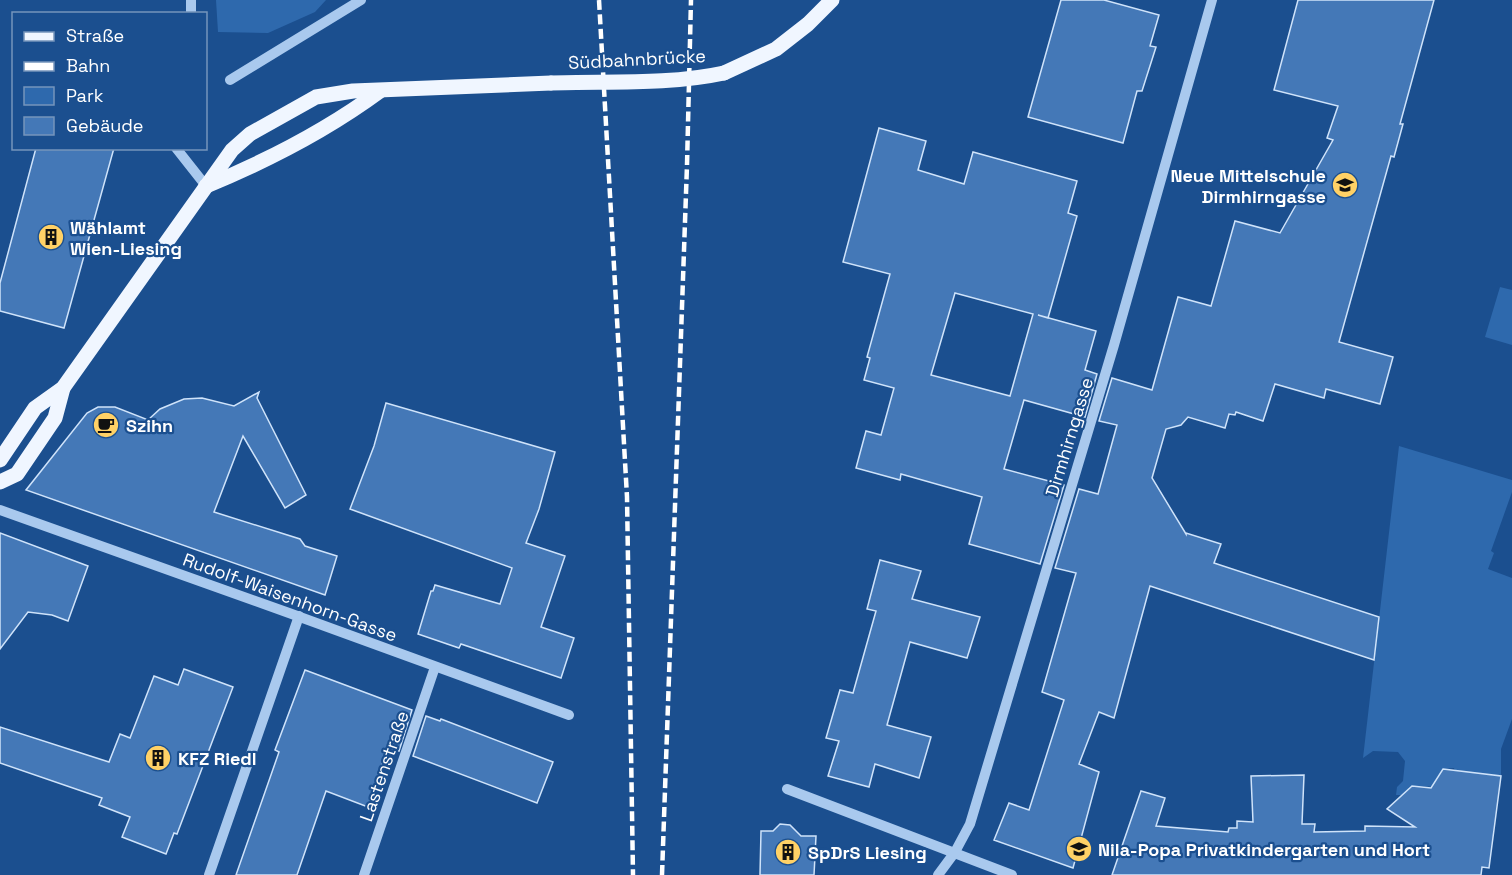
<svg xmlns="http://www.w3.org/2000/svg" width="1512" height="875" viewBox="0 0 1512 875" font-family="'Space Grotesk',sans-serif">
<rect width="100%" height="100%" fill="#1b4f8f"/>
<!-- green -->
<g fill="#2e69ad">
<path d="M216,0H326L315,12L268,33L218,32Z"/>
<path d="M1500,287L1512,290V345L1485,337Z"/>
<path d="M1399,446L1512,480V492L1491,551L1494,553L1488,569L1512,578V719L1501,749V776L1455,771L1454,768L1444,769L1440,787L1414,786L1406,791L1405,795H1396L1397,787L1403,781L1405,761L1398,752L1373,751L1363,758Z"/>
</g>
<!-- building -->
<g fill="#4478b7" stroke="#cfe3fa" stroke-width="1.5" fill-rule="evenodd">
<path d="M1061,0H1104L1159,15L1150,46L1156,47L1142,91H1137L1123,143L1028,117Z"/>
<path d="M1298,0H1434L1400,124H1403L1394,157L1391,156L1339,342L1393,357L1380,404L1326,389L1324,398L1275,384L1263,421L1236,412L1235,415L1229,414L1225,428L1188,417L1181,425L1166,429L1152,478L1186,534V533L1221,544L1214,563L1379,617L1374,660L1150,586L1114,718L1099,712L1079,764L1099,772L1073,868L994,840L1009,803L1029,810L1064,700L1042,692L1076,573L1055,568L1079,489L1098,494L1117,425L1099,421L1112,378L1152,390L1178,297L1211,306L1235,221L1280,233L1333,140L1327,138L1338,106L1274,90Z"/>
<path d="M879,128L926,141L918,170L964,184L973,152L1077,181L1068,213L1077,216L1048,318L1038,315L1096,331L1085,370L1097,374L1085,417L1024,400L1004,469L1064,485L1040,564L969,544L982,497L901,474L900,480L856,468L866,431L881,435L894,388L864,380L870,358L867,357L890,274L843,262ZM955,293L1033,314L1010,396L931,375Z"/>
<path d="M36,148H114L64,328L0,311V283Z"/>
<path d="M259,392L257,398L306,495L285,508L243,436L214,512L300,539L305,546L337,556L325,595L26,490L87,413L98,407H115L148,420L160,409L184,399L202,398L234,406Z"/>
<path d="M386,403L555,452L539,509L526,543L565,556L541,627L574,638L561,678L461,644L459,648L418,634L431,591H433L435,585L500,604L512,568L350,509L374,446Z"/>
<path d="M0,533L88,566L68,621L52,615L28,612L0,649Z"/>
<path d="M880,560L921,571L912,599L980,617L967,658L910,642L887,725L931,737L919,778L875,764L869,787L828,776L839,741L826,738L840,690L853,693L876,611L867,609Z"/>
<path d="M184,669L233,687L177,834L174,833L166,854L122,837L130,817L99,805L102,798L0,763V727L109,762L120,734L130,738L154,676L178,685Z"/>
<path d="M305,670L412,710L399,751L388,747L368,807L326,791L297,875H236L279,752L275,750Z"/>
<path d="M426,716L440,721L441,719L553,762L537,803L413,756Z"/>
<path d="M1443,769L1501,776L1489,868L1482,867L1481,875H1112L1141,791L1165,798L1156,826L1228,832L1229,828H1237V821L1253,822L1251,776L1304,775L1302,824H1315L1314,832L1365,831V826L1415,827L1387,809L1412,786L1431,788Z"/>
<path d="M780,824L790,825L801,836H816L814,875H760L761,831H773Z"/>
</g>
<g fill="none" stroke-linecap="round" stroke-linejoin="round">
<!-- minor -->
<g stroke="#a9c9ee" stroke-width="10">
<path d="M191,0V14"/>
<path d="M230,80L361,0"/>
<path d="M176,148L206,186"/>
<path d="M0,510L289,613L569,715"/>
<path d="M787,789L1012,875"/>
<path d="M209,875L299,616"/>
<path d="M364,875L435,667"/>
<path d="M938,875L955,852L970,824L1114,345L1212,0"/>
</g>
<!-- major -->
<g stroke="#f0f6ff" stroke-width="15">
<path d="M724,73L776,49L808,24L832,0"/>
<path d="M206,186C267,161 327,130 380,91"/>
<path d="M0,460L35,408L63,388L232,150L250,134L316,97L353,91L551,83"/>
<path d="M0,482L17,474L55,418L63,388"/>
</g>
<!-- rail -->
<g stroke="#fff" stroke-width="4.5" stroke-dasharray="10 4.5" stroke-linecap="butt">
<path d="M599,0L627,497L633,875"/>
<path d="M662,875L687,165L691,0"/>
</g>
<!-- major-bridge -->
<path stroke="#f0f6ff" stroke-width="15" d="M551,83C607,81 669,85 724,73"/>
</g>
<!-- icons -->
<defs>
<g id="school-disc" transform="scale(1.35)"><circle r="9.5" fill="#ffd166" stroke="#1b4f8f"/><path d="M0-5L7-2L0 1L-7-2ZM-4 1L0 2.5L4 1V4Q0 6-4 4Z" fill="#111"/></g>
<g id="building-disc" transform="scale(1.35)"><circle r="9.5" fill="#ffd166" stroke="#1b4f8f"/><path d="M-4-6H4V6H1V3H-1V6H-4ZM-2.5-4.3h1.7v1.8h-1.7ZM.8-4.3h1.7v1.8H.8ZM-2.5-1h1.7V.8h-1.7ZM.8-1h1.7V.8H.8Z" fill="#111"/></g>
<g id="cafe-disc" transform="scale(1.35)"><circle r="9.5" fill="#ffd166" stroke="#1b4f8f"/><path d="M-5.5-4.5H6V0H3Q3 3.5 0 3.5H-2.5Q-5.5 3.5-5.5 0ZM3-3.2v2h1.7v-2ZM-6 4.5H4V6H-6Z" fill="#111"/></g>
</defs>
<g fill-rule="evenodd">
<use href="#school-disc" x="1345" y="185"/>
<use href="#building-disc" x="51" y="237"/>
<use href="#cafe-disc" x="106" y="425"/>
<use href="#building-disc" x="158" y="758"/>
<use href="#school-disc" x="1079" y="849"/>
<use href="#building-disc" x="788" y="852"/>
</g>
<g text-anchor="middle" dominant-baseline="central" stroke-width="4.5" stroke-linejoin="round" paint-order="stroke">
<!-- street labels -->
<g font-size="18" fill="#fff" stroke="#1b4f8f">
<text transform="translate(637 59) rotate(-3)">Südbahnbrücke</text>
<text transform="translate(1069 437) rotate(-73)">Dirmhirngasse</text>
<text transform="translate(290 597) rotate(20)">Rudolf-Waisenhorn-Gasse</text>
<text transform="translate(384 766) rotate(-71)">Lastenstraße</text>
</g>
<!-- poi labels -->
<g font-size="18" font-weight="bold" fill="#fff" stroke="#1b4f8f" text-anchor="start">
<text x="1326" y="175" text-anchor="end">Neue Mittelschule<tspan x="1326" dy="21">Dirmhirngasse</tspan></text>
<text x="70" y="227">Wählamt<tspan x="70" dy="21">Wien-Liesing</tspan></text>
<text x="126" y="425">Szihn</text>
<text x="178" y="758">KFZ Riedl</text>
<text x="1098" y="849">Nila-Popa Privatkindergarten und Hort</text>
<text x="808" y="852">SpDrS Liesing</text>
</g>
</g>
<!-- legend -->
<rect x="12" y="12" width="195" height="138" fill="#1b4f8f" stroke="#7695bc" stroke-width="1.5"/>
<rect x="24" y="32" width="30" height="9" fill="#f0f6ff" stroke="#7695bc" stroke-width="1.5"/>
<text x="66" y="42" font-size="18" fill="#ffffff">Straße</text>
<rect x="24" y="62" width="30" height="9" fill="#ffffff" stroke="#7695bc" stroke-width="1.5"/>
<text x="66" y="72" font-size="18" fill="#ffffff">Bahn</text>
<rect x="24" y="87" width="30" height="18" fill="#2e69ad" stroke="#7695bc" stroke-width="1.5"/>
<text x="66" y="102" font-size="18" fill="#ffffff">Park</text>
<rect x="24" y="117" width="30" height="18" fill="#4478b7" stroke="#7695bc" stroke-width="1.5"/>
<text x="66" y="132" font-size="18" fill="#ffffff">Gebäude</text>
</svg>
